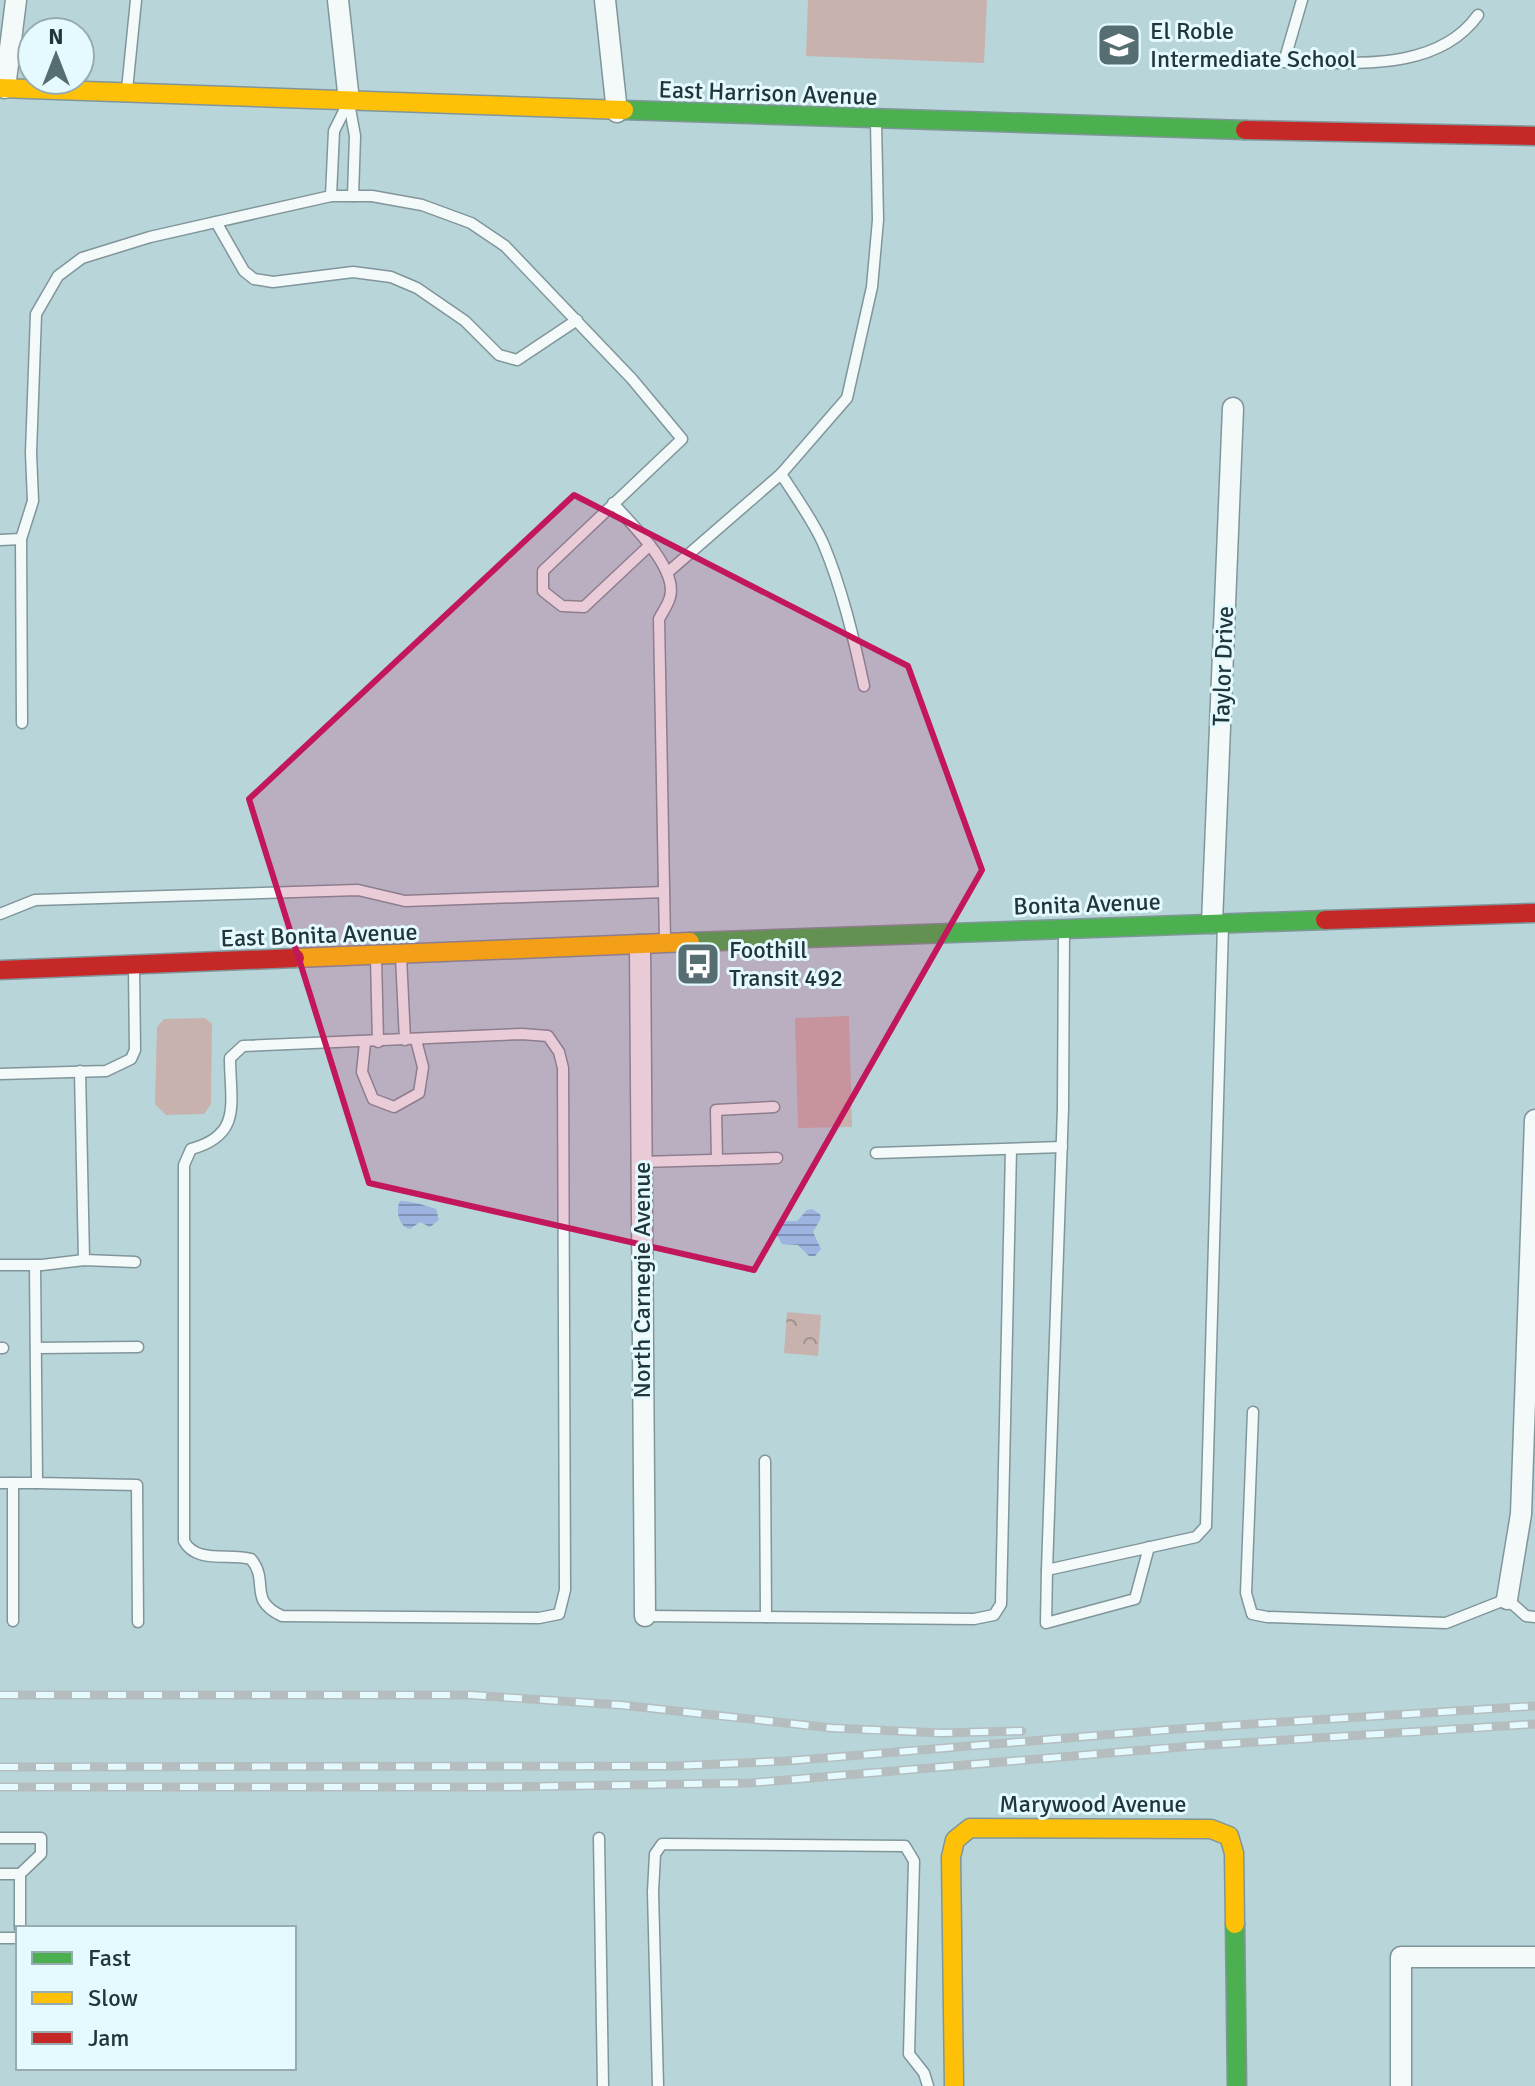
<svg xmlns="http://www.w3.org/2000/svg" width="1535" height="2086" viewBox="0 0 1535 2086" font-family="Signika,sans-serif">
<defs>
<pattern id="park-crowns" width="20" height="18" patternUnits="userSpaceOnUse" patternTransform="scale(2)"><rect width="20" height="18" fill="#c8b2ae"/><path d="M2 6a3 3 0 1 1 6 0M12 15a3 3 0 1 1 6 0" fill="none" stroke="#a2928f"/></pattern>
<pattern id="water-rules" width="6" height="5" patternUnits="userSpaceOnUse" patternTransform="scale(2)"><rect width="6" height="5" fill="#9db4e0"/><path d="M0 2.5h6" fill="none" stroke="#8093b7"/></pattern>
</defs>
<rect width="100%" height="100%" fill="#b8d5da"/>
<!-- grass -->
<g fill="#c8b2ae">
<path d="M808,0H987L984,63L806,56Z"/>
<path d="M849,1016L852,1127L798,1128L795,1018Z"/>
<path d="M205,1018L212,1024L211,1104L204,1114L166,1115L155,1104L157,1027L164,1019Z"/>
</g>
<!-- park -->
<path fill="url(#park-crowns)" d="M787,1312L821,1315L818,1356L784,1353Z"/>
<!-- water -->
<g fill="url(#water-rules)">
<path d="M400,1201C413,1201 423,1205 436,1209L439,1220L430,1227L420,1222L410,1229C399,1227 395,1210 400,1201Z"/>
<path d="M812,1209L820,1214L821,1218L813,1232L821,1249L815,1256H809L798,1245L782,1244L776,1234L778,1225L787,1221H797L807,1210Z"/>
</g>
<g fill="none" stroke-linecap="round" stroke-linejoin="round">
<!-- lane casing -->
<g stroke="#80969a" stroke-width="13">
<g id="lane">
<path d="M1302,0L1284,62C1348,62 1436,74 1478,15"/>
<path d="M127,90L136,0"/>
<path d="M349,103L355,136L353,196"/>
<path d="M331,196L334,131L348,103"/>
<path d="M216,222L244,271L254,279L273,282L353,272L391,277L417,288L465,321L499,355L517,360L577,320"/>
<path d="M781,474C796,497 812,519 823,543C842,588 854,639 864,686"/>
<path d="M613,503C631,524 678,568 670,597C668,605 662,613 659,619L665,941"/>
<path d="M0,540L21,539"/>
<path d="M667,573L781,474L847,398L872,287L878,220L876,122"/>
<path d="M22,723L21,539L33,501L31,453L36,314L58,276L82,258L150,237L331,196H372L422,205L471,223L505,246L632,379L682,439L543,571V591L562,606L584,607L650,545"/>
<path d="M0,914L35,900L358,890L405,901L664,892"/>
<path d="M1064,931L1063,1108L1047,1570L1196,1537L1206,1526L1223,925"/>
<path d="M401,956L405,1040"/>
<path d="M376,957L378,1042"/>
<path d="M522,1034L548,1036L559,1052L563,1068L565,1590L559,1614L539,1618L282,1616C247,1600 270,1582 251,1559C229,1553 196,1564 184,1541V1165L191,1149C243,1135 230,1102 230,1058L243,1046Z"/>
<path d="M365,1043L362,1072L373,1099L394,1107L419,1093L423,1067L416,1040"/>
<path d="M80,1071L84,1260"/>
<path d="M0,1074L106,1071L131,1059L135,1050L134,968"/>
<path d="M876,1153L1062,1147"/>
<path d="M717,1160L716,1110L774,1107"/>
<path d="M641,1162L777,1158"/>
<path d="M0,1265H42L84,1260L135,1262"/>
<path d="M35,1265L37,1483L137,1485L138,1622"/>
<path d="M0,1348H3"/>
<path d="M36,1348L138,1347"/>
<path d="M1253,1412L1246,1593L1252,1614L1267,1617L1446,1623L1507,1599L1526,1616L1535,1617"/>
<path d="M765,1461L766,1617"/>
<path d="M0,1483H37"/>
<path d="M13,1483V1621"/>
<path d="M1047,1570L1046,1623L1135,1599L1149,1547"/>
<path d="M645,1616L974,1619L994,1615L1001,1604L1011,1149"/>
<path d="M0,1838H41V1854L20,1874"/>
<path d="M599,1838L603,2086"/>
<path d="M0,1874H20V1928"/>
<path d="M0,1938H18"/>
<path d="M658,2086L653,1892L655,1854L662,1844L905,1846L914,1861L909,2054L924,2073L928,2086"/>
</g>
</g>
<!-- street casing -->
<g stroke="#80969a" stroke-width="23">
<g id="street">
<path d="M338,0L349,101"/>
<path d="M605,0L617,112"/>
<path d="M5,88L16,0"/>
<path d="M1212,923L1233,408"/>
<path d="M640,945L645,1616"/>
<path d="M1507,1599L1521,1514L1535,1120"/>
<path d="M1401,2086V1957H1535"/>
</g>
</g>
<!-- fast casing -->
<g stroke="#80969a" stroke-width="21">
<g id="fast">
<path d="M624,110L1245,130"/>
<path d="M690,942L1325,920"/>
<path d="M1235,1924L1237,2086"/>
</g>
</g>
<!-- slow casing -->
<g stroke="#80969a" stroke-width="21">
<g id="slow">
<path d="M0,88L624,110"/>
<path d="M295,958L690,942"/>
<path d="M954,2086L951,1857L955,1840L970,1828L1211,1829L1229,1836L1234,1853L1235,1924"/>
</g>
</g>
<!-- jam casing -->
<g stroke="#80969a" stroke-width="21">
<g id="jam">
<path d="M1245,130L1535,136"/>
<path d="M1325,920L1535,913"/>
<path d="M0,970L295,958"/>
</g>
</g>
<!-- lane -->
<use href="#lane" stroke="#f4f9f9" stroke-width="10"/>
<!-- street -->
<use href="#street" stroke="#f4f9f9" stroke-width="20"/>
<!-- fast -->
<use href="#fast" stroke="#4caf50" stroke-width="18"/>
<!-- slow -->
<use href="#slow" stroke="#ffc107" stroke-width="18"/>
<!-- jam -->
<use href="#jam" stroke="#c62828" stroke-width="18"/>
<!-- rail casing -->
<g stroke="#b5bdbf" stroke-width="9">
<g id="rail">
<path d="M0,1695H470L621,1705L832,1728L941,1733L1022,1731"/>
<path d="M0,1767L674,1766L787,1761L1189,1728L1535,1706"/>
<path d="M0,1787H502L750,1783L1193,1746L1535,1724"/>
</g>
</g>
<!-- rail -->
<use href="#rail" stroke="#e5fafe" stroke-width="6" stroke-dasharray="18" stroke-linecap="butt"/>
</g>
<!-- marked area -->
<path fill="#c2185b" fill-opacity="0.2" stroke="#c2185b" stroke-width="6" stroke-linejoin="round" d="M574,495L908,666L982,870L754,1270L369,1183L249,799Z"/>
<!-- icons -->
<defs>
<g id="school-square" transform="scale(2.3)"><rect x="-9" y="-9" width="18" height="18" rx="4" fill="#566e72" stroke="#e5fafe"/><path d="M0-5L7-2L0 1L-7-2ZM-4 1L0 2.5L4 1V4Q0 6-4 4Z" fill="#fff"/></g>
<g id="bus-square" transform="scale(2.3)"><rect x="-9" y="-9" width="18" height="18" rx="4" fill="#566e72" stroke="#e5fafe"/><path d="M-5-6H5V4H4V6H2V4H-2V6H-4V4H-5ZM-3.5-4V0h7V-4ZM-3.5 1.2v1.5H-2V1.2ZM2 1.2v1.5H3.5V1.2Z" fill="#fff"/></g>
</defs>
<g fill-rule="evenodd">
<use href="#school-square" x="1119" y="45"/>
<use href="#bus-square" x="698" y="964"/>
</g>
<g text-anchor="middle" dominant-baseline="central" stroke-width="6" stroke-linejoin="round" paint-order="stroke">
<!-- poi labels -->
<g font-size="24" fill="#21363a" stroke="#e5fafe" text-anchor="start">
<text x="1150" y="31">El Roble<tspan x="1150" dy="28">Intermediate School</tspan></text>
<text x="729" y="950">Foothill<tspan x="729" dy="28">Transit 492</tspan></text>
</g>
<!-- street labels -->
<g font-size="24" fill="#21363a" stroke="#e5fafe">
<text transform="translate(768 93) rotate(2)">East Harrison Avenue</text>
<text transform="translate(1223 666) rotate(-88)">Taylor Drive</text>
<text transform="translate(1087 904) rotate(-2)">Bonita Avenue</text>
<text transform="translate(319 935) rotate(-2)">East Bonita Avenue</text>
<text transform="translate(642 1280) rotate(-90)">North Carnegie Avenue</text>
<text x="1093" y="1804">Marywood Avenue</text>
</g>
</g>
<!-- legend -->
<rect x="16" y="1926" width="280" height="144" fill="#e5fafe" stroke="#97acb0" stroke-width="2"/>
<rect x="32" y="1952" width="40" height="12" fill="#4caf50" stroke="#97acb0" stroke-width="2"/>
<text x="88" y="1966" font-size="24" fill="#21363a">Fast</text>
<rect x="32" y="1992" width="40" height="12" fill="#ffc107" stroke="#97acb0" stroke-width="2"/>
<text x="88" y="2006" font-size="24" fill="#21363a">Slow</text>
<rect x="32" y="2032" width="40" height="12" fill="#c62828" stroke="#97acb0" stroke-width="2"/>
<text x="88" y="2046" font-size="24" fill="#21363a">Jam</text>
<!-- north arrow -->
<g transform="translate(56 56)"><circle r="38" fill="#e5fafe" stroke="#97acb0" stroke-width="2"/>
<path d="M0-6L14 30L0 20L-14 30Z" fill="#566e72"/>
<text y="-12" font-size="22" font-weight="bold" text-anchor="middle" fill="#21363a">N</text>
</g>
</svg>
